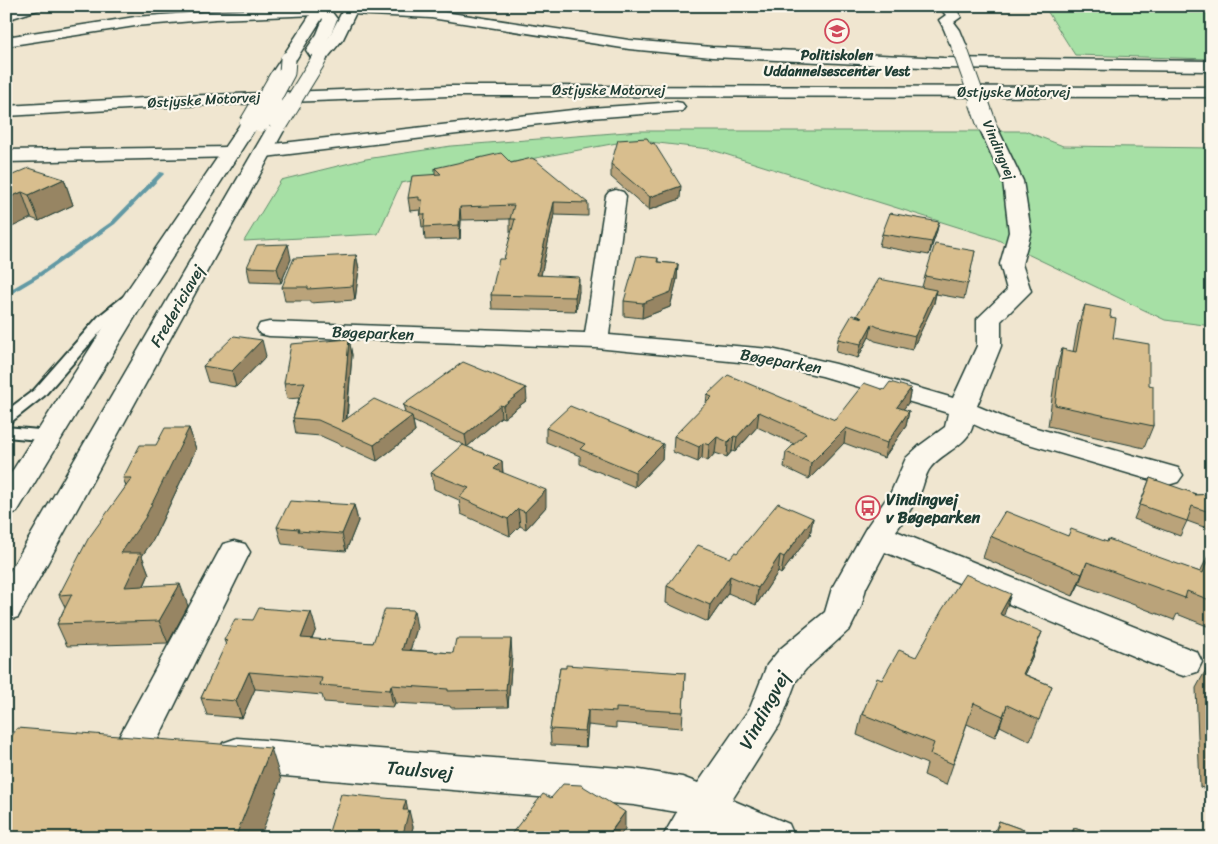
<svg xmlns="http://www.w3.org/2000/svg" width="1218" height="844" viewBox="0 0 1218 844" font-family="Sriracha,sans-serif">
<rect width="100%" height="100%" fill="#f0e6d0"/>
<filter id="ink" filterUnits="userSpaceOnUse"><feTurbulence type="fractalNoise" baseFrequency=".02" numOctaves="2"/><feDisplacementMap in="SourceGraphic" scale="10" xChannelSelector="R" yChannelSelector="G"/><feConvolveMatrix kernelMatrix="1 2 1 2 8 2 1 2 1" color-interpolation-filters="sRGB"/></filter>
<g filter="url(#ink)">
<!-- green -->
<g fill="#a6e0a5" stroke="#628e6c">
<path d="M1044,6H1212V59L1075,55Z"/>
<path d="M639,131H1025L1063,146L1212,148V326L1165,320L996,239L709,149L633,140L401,183L378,234L244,241L281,180L366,159L451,146Z"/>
</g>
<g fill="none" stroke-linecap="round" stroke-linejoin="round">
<!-- stream -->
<path fill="#6299a4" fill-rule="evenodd" d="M160,172L165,173L115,224L41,276L6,297V292L37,274L111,222Z"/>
<!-- lane casing -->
<g stroke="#1f3d34" stroke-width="4">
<g id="lane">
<path d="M129,295L134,296L135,299L134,302L109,322L44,396L11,422L6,424V411L34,390L99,316L124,296Z"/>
<path d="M6,427L50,431L55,433L58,436L55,439L50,441L6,437Z"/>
</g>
</g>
<!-- street casing -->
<g stroke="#1f3d34" stroke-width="3">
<g id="street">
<path d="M22,6H43L41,9L6,20V11Z"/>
<path d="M938,6H954L961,17L954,22L960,30L967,47L964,50H954C947,41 946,30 939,20L946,15Z"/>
<path d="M987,120L993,121L996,125L1023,181L1031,232L1022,264L1031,291L1001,321V346L977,406L1015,422L1178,468L1183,475L1178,482L1168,485L995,434L973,424C970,444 943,452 931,467C924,475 924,487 919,495C912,508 904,520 896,531L1197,652L1202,662L1197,672L1184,676L1171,672L885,552L866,588L861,607L850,629L806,669L796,681L780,724L732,800L789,824L795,838H728L711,830L707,838H662L677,812L634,805L237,772L223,767L218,755L223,743L237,738L634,769L682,777L698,783L750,708L767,665L780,649L825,612L832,588L866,528L891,492L906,458L919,446L945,427L948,413L822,376L771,365L596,348L269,336L260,334L257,329L260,324L269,322L585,333L606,196L609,192L616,190L623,192L626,196L609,335L771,349L836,364L953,398L977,346V319L1007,290L1000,264L1009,232L1003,181L978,125L981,121Z"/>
<path d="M234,541L245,544L250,552L148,759L134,763L120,759L115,747L120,735L223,544Z"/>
</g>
</g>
<!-- primary casing -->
<g stroke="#1f3d34" stroke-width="3">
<g id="primary">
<path d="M316,6H330L283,80H271L269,77Z"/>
<path d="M345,6H359L343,39L324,62H314L311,59L329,37Z"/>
<path d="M279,118L285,119L288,123L18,617L6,621V578L270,123L273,119Z"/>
<path d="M249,119L255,120L258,124L150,292L17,512L6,515V481L126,292L243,120Z"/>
</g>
</g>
<!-- highway casing -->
<g stroke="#1f3d34" stroke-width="3">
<g id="highway">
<path d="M349,6L431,10L629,40L712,47L943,58L1212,61V71L943,68L712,57L629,49L431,18L351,14L344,10Z"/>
<path d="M320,7L331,11L337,19L331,34L322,50L327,59L324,62H314L306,50L317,34L323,19L318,15L216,19L135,26L6,46V37L135,17L216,11Z"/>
<path d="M448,86L1212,87V97L448,96L180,106L6,116V106L180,96Z"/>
<path d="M676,102L682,103L685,107L682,111L590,118L265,157L258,155L256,151L258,147L265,145L590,108Z"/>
<path d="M231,147L238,149L240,153L238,157L6,162V150Z"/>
</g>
</g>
<!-- lane -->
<use href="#lane" fill="#fbf7ec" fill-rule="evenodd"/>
<!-- street -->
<use href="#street" fill="#fbf7ec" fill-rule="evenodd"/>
<!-- primary -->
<use href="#primary" fill="#fbf7ec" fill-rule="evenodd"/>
<!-- highway -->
<use href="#highway" fill="#fbf7ec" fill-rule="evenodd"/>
<!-- street-bridge-far1 casing -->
<g stroke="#1f3d34" stroke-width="17" stroke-linecap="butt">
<path id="street-bridge-far1" d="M959,47L979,103"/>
</g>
<!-- street-bridge casing -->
<g stroke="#1f3d34" stroke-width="21" stroke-linecap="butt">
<path id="street-bridge" d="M979,102L987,125"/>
</g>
<!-- primary-bridge-far1 casing -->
<g stroke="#1f3d34" stroke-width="17" stroke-linecap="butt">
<g id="primary-bridge-far1">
<path d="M262,103L277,77"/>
<path d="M292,103L319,59"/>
</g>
</g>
<!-- primary-bridge casing -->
<g stroke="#1f3d34" stroke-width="21" stroke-linecap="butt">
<g id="primary-bridge">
<path d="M279,123L292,102"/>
<path d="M249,124L262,102"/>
</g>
</g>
<!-- highway-bridge-far1 casing -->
<g stroke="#1f3d34" stroke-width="17" stroke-linecap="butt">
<path id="highway-bridge-far1" d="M271,103L287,73L288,59"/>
</g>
<!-- highway-bridge casing -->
<g stroke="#1f3d34" stroke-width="21" stroke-linecap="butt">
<path id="highway-bridge" d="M261,122L272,102"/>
</g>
<!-- street-bridge-far1 -->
<use href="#street-bridge-far1" stroke="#fbf7ec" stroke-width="15"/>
<!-- street-bridge -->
<use href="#street-bridge" stroke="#fbf7ec" stroke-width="19"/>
<!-- primary-bridge-far1 -->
<use href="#primary-bridge-far1" stroke="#fbf7ec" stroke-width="15"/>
<!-- primary-bridge -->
<use href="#primary-bridge" stroke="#fbf7ec" stroke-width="19"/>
<!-- highway-bridge-far1 -->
<use href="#highway-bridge-far1" stroke="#fbf7ec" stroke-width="15"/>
<!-- highway-bridge -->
<use href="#highway-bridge" stroke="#fbf7ec" stroke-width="19"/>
</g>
<!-- wall -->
<g fill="#baa37a" stroke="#1f3d34">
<path d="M511,163L588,203V216L554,215L541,275L579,291L576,311L492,309L491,295L504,259L512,232H510V219L461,220L460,239L425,240L424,227H422L420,210L410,211L408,198L435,174V168Z"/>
<path d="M611,164L680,199L649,210L611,177Z"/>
<path d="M6,178L64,179L73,205L39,221L31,218Z"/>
<path d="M939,222L936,234L929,255L879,246L882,234Z"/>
<path d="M975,251L964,299L936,294L934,303L912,350L875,341L869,337L858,358L836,352L838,339L857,315L922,287L925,276Z"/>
<path d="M356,255L359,269L355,300L310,303V301H285L282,287Z"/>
<path d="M658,258V262L678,264L677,279L670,307L642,318L624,316V301Z"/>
<path d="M291,259L281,283L250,282L247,267Z"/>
<path d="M1085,305L1110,317L1113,338L1149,385L1153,426L1144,448L1048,426L1056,370L1062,349L1073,352L1078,325Z"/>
<path d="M349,339L352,355L347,419L405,412L403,405L527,400L504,418L501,417L467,447L502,461L503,473L546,507L526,529L520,526L510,536L461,514L459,500L434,489L431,473L464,445L413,421L415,432L377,461L321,436L296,434L293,418L299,398L287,399L284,383Z"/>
<path d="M266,356L236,387L208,382L203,366Z"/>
<path d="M911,388L908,403L903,409L909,411L906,426L884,458L844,443L809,479L784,467L786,452L794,444L757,427L735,452L732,451L727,457L715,453L708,461L702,458L698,462L673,452L674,436L706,404L707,395L835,420L884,390Z"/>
<path d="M189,428L196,449L153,540L142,556L149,574L144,586L188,606L168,643L67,646L57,624L65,607L59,595L126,486L123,478L156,445Z"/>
<path d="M546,428L663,444L662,459L635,487L580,464V456L546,442Z"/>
<path d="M1150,478L1195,495L1212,494V530L1187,521L1180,536L1134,519Z"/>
<path d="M354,505L358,521L346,551L302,548V546L282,544L277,527Z"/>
<path d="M813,518L810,535L781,574L778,572L756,605L728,593L708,622L666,603L667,586L730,558L737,553Z"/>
<path d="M990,536H1068L1107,542L1200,572L1210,552L1212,553V628L1177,614L1174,620L1079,584L1073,596L983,558Z"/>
<path d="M1004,616L1034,653L1024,674L1052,686L1030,741L1000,726L995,737L967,724L946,785L924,775L927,764L857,735L862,714L882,680L916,657Z"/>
<path d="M417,628L410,650L453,653L512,656L508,707L451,708L450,706L395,703L393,707L324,702L322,695L255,689L242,718L207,715L201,698L226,645L224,640L316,629L312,639L373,643Z"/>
<path d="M1208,666L1212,667V791L1200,787L1196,688Z"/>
<path d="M560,668L685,673L682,728L616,723V728L588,725L586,747L551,745L550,729Z"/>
<path d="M551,798L625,829L618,838H508Z"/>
<path d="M408,810L413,827L410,838H327Z"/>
<path d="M999,821L1046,838H992Z"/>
<path d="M1074,828L1104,838H1069Z"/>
</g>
<!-- shaded-wall -->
<g fill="#978563" stroke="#1f3d34">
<path d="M64,179L73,205L39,221L29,195Z"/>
<path d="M681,186L680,199L649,210L650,197Z"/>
<path d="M22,192L31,218L6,230V199Z"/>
<path d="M554,202V215L538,289L537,275Z"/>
<path d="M460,207L461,220L460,239L459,225Z"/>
<path d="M939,222L936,234L929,255L932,242Z"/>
<path d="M288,244L291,259L281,283L277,268Z"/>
<path d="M356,255L359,269L355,300L353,286Z"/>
<path d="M678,264L677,279L670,307L642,318L643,303Z"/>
<path d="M579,277V291L576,311L575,297Z"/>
<path d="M936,290L934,303L912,350L915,336Z"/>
<path d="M872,324L869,337L858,358L861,344Z"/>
<path d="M349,339L352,355L345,432L342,422Z"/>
<path d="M262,340L266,356L236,387L232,371Z"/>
<path d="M526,388L527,400L504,418L503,406Z"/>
<path d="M911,388L908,403L894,422L897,407Z"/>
<path d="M500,405L501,417L467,447L465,435Z"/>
<path d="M909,411L906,426L884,458L887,443Z"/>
<path d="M759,412L757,427L735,452L737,437Z"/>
<path d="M412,416L415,432L377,461L374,445Z"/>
<path d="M189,428L196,449L153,540L142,556L149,574L134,608L125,587L121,553Z"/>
<path d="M846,428L844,443L809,479L811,463Z"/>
<path d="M734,436L732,451L727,457L728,442Z"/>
<path d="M717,437L715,453L708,461L709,445Z"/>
<path d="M703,443L702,458L698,462L699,447Z"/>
<path d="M663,444L662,459L635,487V472Z"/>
<path d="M502,461L503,477L494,469Z"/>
<path d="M546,490V507L526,529L525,512Z"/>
<path d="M354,505L358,521L346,551L342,534Z"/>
<path d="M518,509L520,526L510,536L508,519Z"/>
<path d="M813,518L810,535L781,574L784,557Z"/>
<path d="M780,555L778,572L756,605L758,588Z"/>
<path d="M1087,562L1079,584L1073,596L1082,574Z"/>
<path d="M730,576L728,593L708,622L710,605Z"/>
<path d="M180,584L188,606L168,643L159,621Z"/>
<path d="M1011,594L1004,615L993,635L1000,614Z"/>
<path d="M414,610L417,628L405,667L402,650Z"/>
<path d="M311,612L316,629L305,655L301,638Z"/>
<path d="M1042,632L1034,653L1015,695L1023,674Z"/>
<path d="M511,639L512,656L508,707L506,690Z"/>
<path d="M249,672L255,689L242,718L236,701Z"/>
<path d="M391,685L395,703L393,707L390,690Z"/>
<path d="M1007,705L1000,726L995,737L1003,716Z"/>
<path d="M588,710V725L586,747L585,731Z"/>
<path d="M271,748L281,780L260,838H235Z"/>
<path d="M406,800L408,813L409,810L413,827L410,838H403V810Z"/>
<path d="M625,812V829L618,838H607Z"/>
</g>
<!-- building -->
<g fill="#d8be8e" stroke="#1f3d34">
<path d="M647,138L651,144L654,143L681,186L650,197L611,164L618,140Z"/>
<path d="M501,153L511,163L532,158L537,161L588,203L554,202L537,275L579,277L575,297L491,295L499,259H504L515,219H510L514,205L460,207L459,225L424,227L425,214H421L422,200H419V197L408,198L412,176L441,174L435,168Z"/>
<path d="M29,168L64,179L29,195L22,192L6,199V178Z"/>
<path d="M890,213L939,222L932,242L882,234Z"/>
<path d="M288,244L277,268L247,267L257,245Z"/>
<path d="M935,244L975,251L968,284L925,276Z"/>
<path d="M356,255L353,286L308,289V287H282L294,258Z"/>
<path d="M637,256L658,258L657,262L678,264L671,292L643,303L624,301Z"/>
<path d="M879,279L936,290L915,336L878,327L872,324L861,344L838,339L852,315L862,318L857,315Z"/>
<path d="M1085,305L1111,310L1110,317L1116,318L1113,338L1149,344V385L1153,386V426L1055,405L1062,349L1076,352Z"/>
<path d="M234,336L262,340L232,371L203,366Z"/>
<path d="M349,339L342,422L374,399L412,416L374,445L318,420L293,418L305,382L284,383L291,344Z"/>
<path d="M463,362L526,388L503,406L500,405L465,435L403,405Z"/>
<path d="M728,375L835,420L864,383L884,390L890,382L911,388L897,407L909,411L887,443L846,428L811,463L786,452L806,433L759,412L737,437L734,436L728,442L717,437L709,445L703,443L699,447L674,436L712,397L707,395Z"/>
<path d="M570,406L663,444L635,472L580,449L585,444L546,428Z"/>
<path d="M165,428H189L145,518L121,553H141L125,587L180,584L159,621L57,624L72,594L59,595L88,539L132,478H123L140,445H156Z"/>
<path d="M463,445L502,461L494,469L546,490L525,512L518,509L508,519L459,497L469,488L431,473Z"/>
<path d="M1150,478L1196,494L1195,495L1212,494V513L1192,506L1187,521L1140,505Z"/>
<path d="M290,501L354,505L342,534L298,531L299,529L277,527Z"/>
<path d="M778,503L813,518L784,557L780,555L758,588L730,576L710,605L667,586L698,545L730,558L735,552L737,553Z"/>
<path d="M1005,511L1068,536L1071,529L1107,542L1108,539L1203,573L1210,552L1212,553V601L1187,591L1185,598L1087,562L1082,574L990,536Z"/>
<path d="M965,574L1011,594L1000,614L1042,632L1023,674L1052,686L1039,720L1007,705L1003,716L974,703L953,764L930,754L934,743L862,714L877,678L882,680L899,650L916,657L942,610Z"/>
<path d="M259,608L311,612L301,638L373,643L385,609L414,610L402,650L453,653L456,639H511L506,690L448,691V689L391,685L390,690L320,685L322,678L249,672L236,701L201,698L227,641L224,640L235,619L253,620Z"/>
<path d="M566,665L685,673L683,712L616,708V712L588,710L585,731L550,729L560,668H566Z"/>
<path d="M1208,666L1212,667V734Z"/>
<path d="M17,728L271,748L235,838H6V745Z"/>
<path d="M563,784L581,785L625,812L607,837L600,833L596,838H508L543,794L551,798Z"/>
<path d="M341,794L406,800L403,810H409L403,834H398L396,838H327Z"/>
<path d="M999,821L1046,838H996Z"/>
<path d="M1074,828L1104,838H1073Z"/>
</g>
</g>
<!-- icons -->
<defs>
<g id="university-ring" transform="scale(1.25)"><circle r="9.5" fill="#fbf7ec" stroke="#d1495b" stroke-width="1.5"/><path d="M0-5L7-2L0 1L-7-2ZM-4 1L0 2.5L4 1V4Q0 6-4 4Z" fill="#d1495b"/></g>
<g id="bus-ring" transform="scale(1.25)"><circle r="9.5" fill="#fbf7ec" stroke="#d1495b" stroke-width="1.5"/><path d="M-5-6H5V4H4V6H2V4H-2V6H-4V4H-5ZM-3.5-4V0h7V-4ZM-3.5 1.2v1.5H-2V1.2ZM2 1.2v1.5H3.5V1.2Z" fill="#d1495b"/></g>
</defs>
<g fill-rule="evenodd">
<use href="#university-ring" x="837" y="31"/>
<use href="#bus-ring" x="868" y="508"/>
</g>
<g text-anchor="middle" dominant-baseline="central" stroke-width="4.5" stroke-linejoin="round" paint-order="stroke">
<!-- far-poi labels -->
<g font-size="14" font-weight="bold" fill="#1f3d34" stroke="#fbf7ec">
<text x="837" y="55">Politiskolen<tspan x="837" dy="16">Uddannelsescenter Vest</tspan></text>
</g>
<!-- far-street labels -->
<g font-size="14" fill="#1f3d34" stroke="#fbf7ec">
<text x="609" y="90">Østjyske Motorvej</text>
<text x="1014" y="92">Østjyske Motorvej</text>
<text transform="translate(204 100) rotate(-3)">Østjyske Motorvej</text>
<text transform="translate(999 150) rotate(67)">Vindingvej</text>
</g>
<!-- street labels -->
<g font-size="16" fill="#1f3d34" stroke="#fbf7ec">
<text transform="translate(177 306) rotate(-60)">Fredericiavej</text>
<text transform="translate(373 333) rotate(2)">Bøgeparken</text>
<text transform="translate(781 361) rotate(10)">Bøgeparken</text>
</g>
<!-- poi labels -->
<g font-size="16" font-weight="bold" fill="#1f3d34" stroke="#fbf7ec" text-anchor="start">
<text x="886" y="499">Vindingvej<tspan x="886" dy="18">v Bøgeparken</tspan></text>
</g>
<!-- near-street labels -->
<g font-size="19" fill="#1f3d34" stroke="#fbf7ec">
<text transform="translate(764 710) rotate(-62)">Vindingvej</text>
<text transform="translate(420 770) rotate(5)">Taulsvej</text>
</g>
</g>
<!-- margin -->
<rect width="1218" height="844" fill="none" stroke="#fbf7ec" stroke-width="25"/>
<rect x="12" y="12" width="1193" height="819" fill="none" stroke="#1f3d34" stroke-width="2" filter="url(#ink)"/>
</svg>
